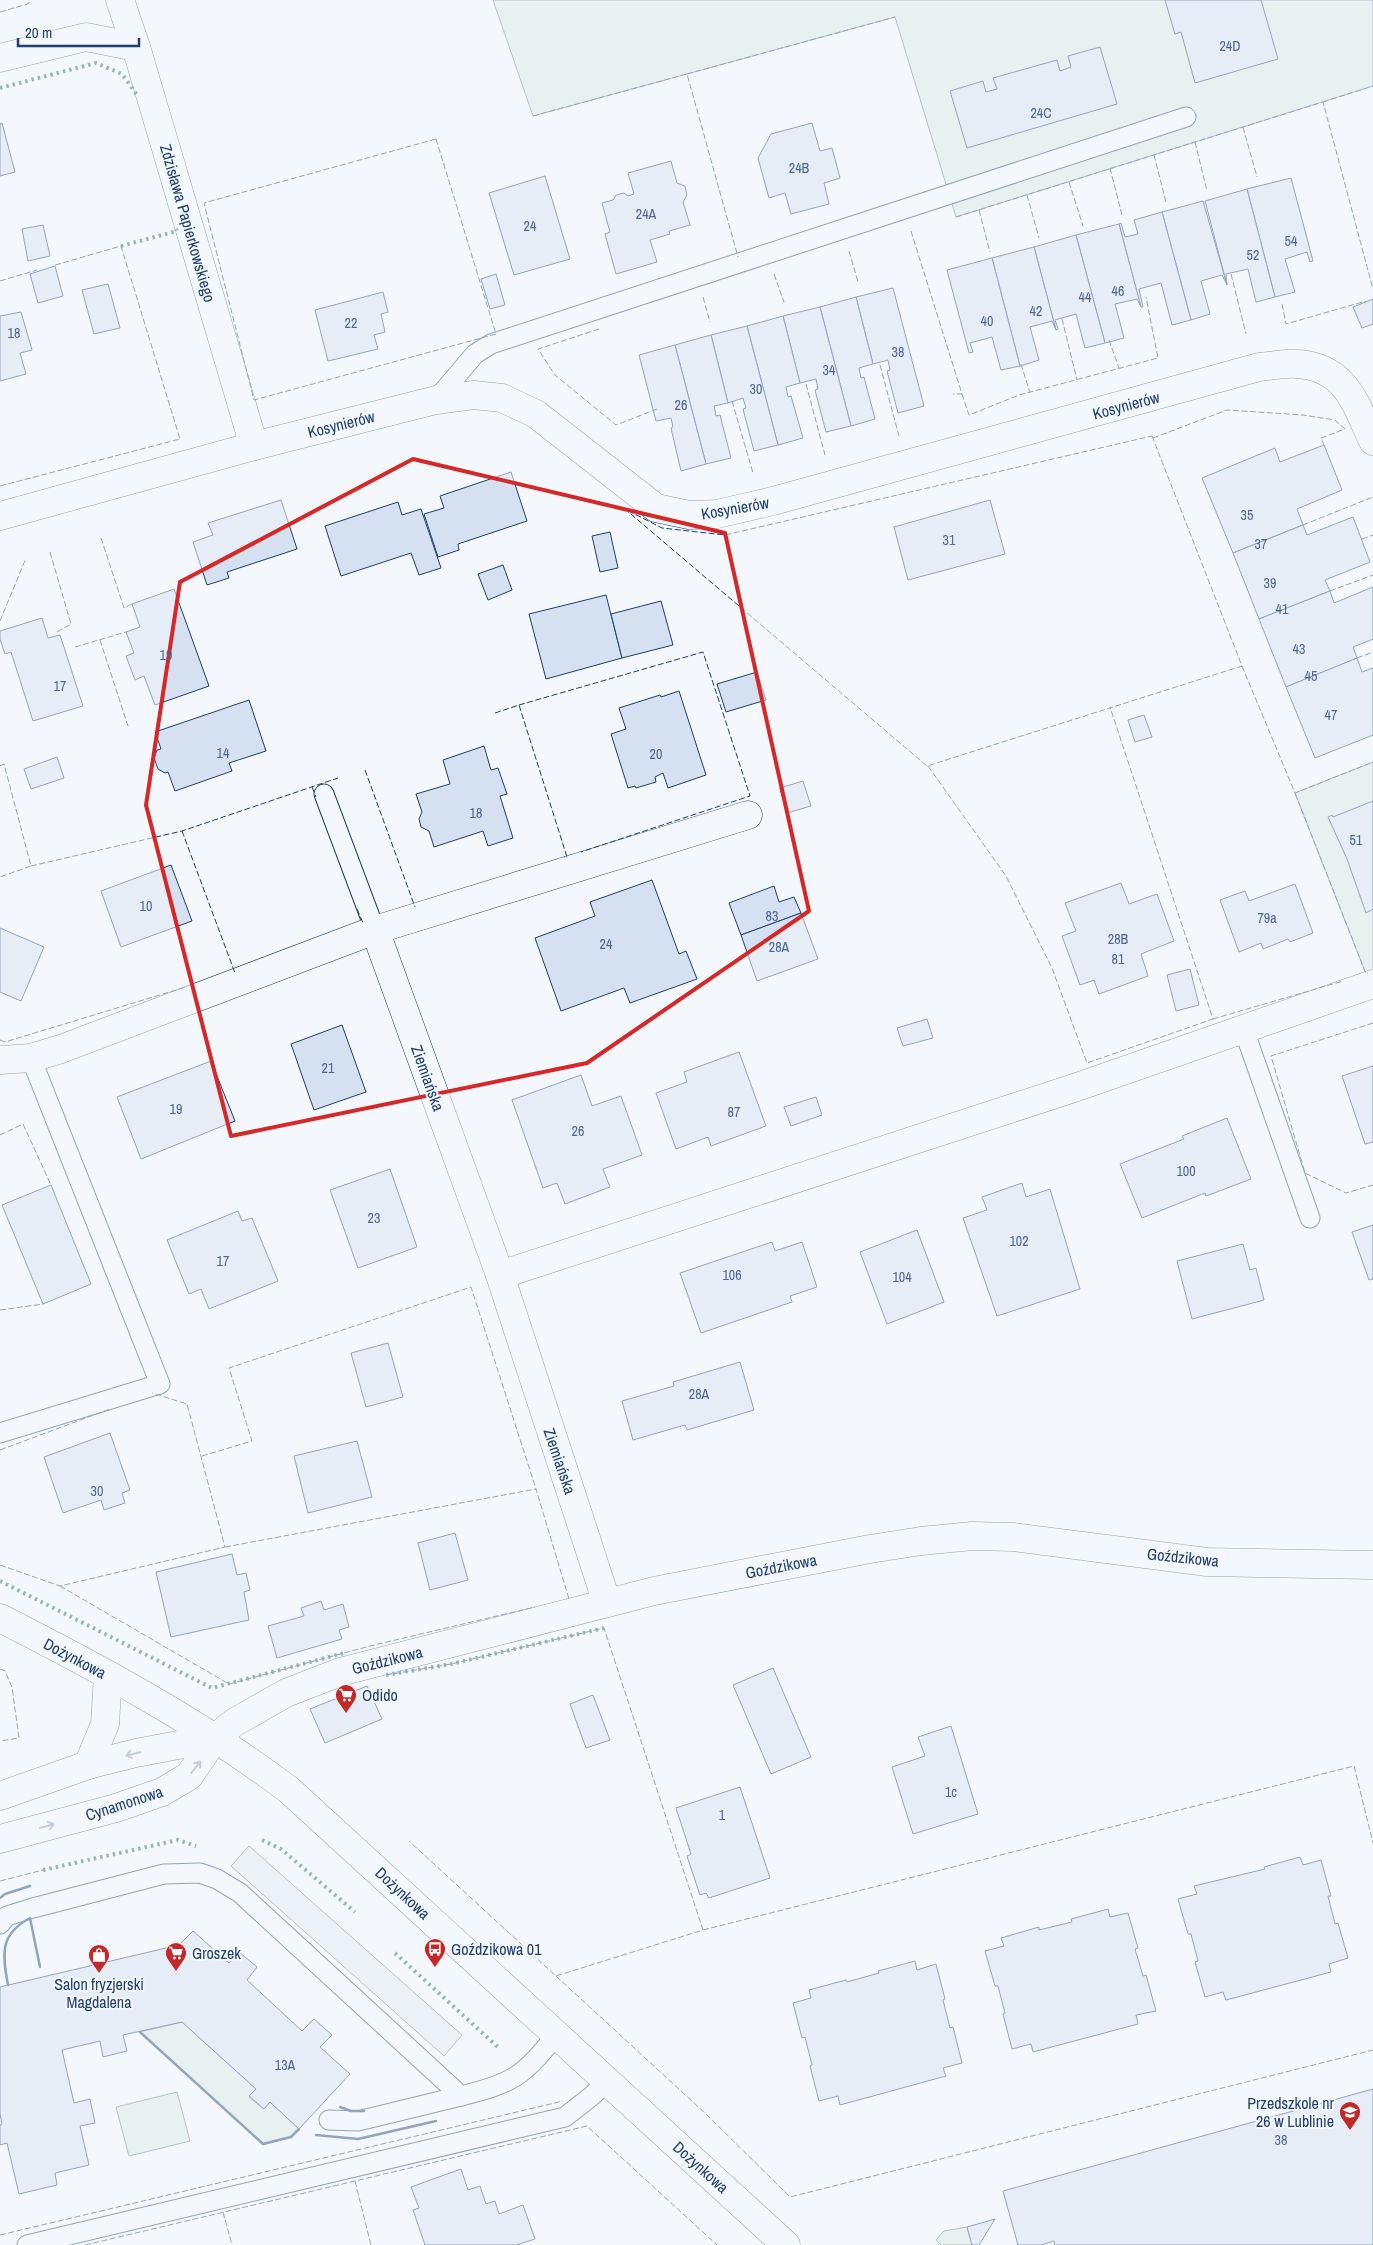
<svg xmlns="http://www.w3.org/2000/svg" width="1373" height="2245" viewBox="0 0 1373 2245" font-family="'Archivo Narrow',sans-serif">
<rect width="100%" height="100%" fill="#f4f7fb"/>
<!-- green -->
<g fill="#d7e8df" stroke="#687fa3">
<path d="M493,0H1373V86L956,217L895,17L533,116Z"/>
<path d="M1373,762V972L1366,974L1295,793Z"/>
<path d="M182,2022L256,2089L249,2097L264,2109L270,2102L299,2129L291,2137L263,2144L140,2032Z"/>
<path d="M177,2092L190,2141L129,2156L116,2107Z"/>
<path d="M967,2227L972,2245H941L936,2240L944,2231Z"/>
</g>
<!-- parking -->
<path fill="#e3e8f0" stroke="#687fa3" d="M249,1846L462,2035L444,2056L231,1866Z"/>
<!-- building -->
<g fill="#d5e0f0" stroke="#1d3f73">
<path d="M1165,0H1261L1278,59L1195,83L1181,32L1175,34Z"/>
<path d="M1100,47L1117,104L967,148L950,91L983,81L986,92L997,89L993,78L1057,60L1060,71L1071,67L1068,56Z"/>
<path d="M2,123L15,172L0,176V124Z"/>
<path d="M812,123L820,151L832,148L840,178L824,183L829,204L791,214L785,193L769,198L758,158L771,134Z"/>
<path d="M671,161L677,183L685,186L687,195L683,202L690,225L669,231L670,234L650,240L657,262L616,274L605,234L610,232L602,203L613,200L616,195L624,193L628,196L634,194L628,173Z"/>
<path d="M545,176L570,259L514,275L489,193Z"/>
<path d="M1291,178L1313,261L1310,262L1307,252L1285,259L1295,292L1275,297L1247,189Z"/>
<path d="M1247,189L1275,297L1256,302L1248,269L1226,274L1227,285L1205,201Z"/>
<path d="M1203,201L1227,285L1222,275L1201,281L1210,314L1191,320L1162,212Z"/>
<path d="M1162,212L1191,320L1172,325L1161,283L1139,289L1143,307H1141L1119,224L1121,223L1125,237L1138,234L1134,220Z"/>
<path d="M1119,224L1141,307L1137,299L1115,304L1124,338L1105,343L1076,235Z"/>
<path d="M43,225L50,256L28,261L22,229Z"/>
<path d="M1076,235L1105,343L1085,348L1076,314L1055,320L1058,329L1056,330L1034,247Z"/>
<path d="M1034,247L1056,330L1052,321L1030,327L1039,360L1020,366L992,258Z"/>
<path d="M992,258L1020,366L1001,370L992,337L970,343L973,352L969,353L947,270Z"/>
<path d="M55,266L63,296L38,303L30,274Z"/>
<path d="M496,274L505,305L490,309L481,279Z"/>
<path d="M108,284L120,328L94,334L82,290Z"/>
<path d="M893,288L924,406L898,413L887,371L890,370L888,360L873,364L856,297Z"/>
<path d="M383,292L388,312L381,314L385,332L374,335L378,349L328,361L315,310Z"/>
<path d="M856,297L873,364L859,368L861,378L864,377L875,419L851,426L820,307Z"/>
<path d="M1373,299V324L1362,328L1353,307Z"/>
<path d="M820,307L851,426L826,432L815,390L818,389L816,379L800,383L783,316Z"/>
<path d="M21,312L32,350L20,353L26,374L0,381V316Z"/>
<path d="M783,316L800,383L786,387L788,397L791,396L803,438L778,445L747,326Z"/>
<path d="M747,326L778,445L754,451L743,409L746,408L743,398L728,403L711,335Z"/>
<path d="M711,335L728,403L714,406L716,416L720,415L731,458L706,464L675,345Z"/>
<path d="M675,345L706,464L681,471L671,428L673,427L671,418L656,421L639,355Z"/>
<path d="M1324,445L1342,490L1297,509L1303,525L1233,553L1202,478L1275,448L1280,462Z"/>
<path d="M511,472L527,521L458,544L459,550L438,557L424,514L444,508L440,496Z"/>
<path d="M281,500L297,549L227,572L229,578L207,585L193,542L213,535L208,523Z"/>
<path d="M990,500L1005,554L908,580L894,527Z"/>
<path d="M398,502L402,515L421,509L441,568L419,575L411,553L341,576L325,526Z"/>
<path d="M1353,517L1370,562L1325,580L1330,591L1259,619L1233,553L1303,525L1307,535Z"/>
<path d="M610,532L618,568L600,572L592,536Z"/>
<path d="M503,565L512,590L488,600L478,574Z"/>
<path d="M1373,587V639L1353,647L1357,658L1286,687L1259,619L1330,591L1334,603Z"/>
<path d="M174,589L209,686L155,705L144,676L135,680L126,656L134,653L126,632L140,627L132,604Z"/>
<path d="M606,595L622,658L546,679L529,614Z"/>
<path d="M661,601L673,645L622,658L611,614Z"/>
<path d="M42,618L48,638L60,635L83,706L33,721L11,652L5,654L0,639V631Z"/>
<path d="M1357,658L1362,672L1373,668V735L1315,758L1286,687Z"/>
<path d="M757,672L766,700L726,712L717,684Z"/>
<path d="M679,691L706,775L668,788L663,773L655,777L656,782L636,788L635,786L628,788L611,734L626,729L619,708L660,695L661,697Z"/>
<path d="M249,700L266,751L229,763L232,771L175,791L168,772L165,773L158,769L154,758L157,750L161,749L155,732Z"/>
<path d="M1144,715L1152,737L1135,742L1128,720Z"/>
<path d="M484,746L491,770L498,768L507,794L500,796L513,838L488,846L483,831L434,847L429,831L421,827L419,819L422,812L416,794L450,784L443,760Z"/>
<path d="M57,757L64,778L31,789L24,769Z"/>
<path d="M803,781L811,806L787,813L780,788Z"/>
<path d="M1373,801V909L1366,913L1347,859L1328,817L1332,815L1333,817Z"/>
<path d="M171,865L192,921L121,947L101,891Z"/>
<path d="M652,880L679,954L686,951L697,979L630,1003L624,988L561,1011L535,938L595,916L590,902Z"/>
<path d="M1121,883L1129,904L1157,894L1174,941L1141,954L1148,976L1099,994L1094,980L1080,985L1062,936L1076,931L1065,903Z"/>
<path d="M1295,884L1313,933L1290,942L1288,939L1263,949L1261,943L1239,952L1220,900L1245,891L1249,901Z"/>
<path d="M774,886L779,902L794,897L801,913L741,935L729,903Z"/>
<path d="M801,913L818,959L757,981L741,935Z"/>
<path d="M0,928L44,947L21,1001L0,992Z"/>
<path d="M1190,969L1199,1005L1176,1011L1167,975Z"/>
<path d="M927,1019L933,1038L903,1046L897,1028Z"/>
<path d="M342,1025L366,1092L314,1110L291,1044Z"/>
<path d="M739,1052L766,1126L711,1146L708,1137L676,1149L656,1093L687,1082L684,1072Z"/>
<path d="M211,1061L235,1121L141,1159L117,1097Z"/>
<path d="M1373,1066V1142L1365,1144L1342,1076Z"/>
<path d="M581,1075L592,1106L621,1096L642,1155L603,1169L610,1187L565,1204L557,1183L543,1188L512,1100Z"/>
<path d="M816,1097L822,1115L791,1126L784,1107Z"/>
<path d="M1227,1118L1251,1179L1206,1196L1205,1193L1142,1218L1120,1164L1184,1139L1182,1136Z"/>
<path d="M390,1169L417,1247L358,1268L330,1190Z"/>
<path d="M1022,1183L1026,1197L1050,1189L1080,1289L997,1316L963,1218L987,1210L982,1197Z"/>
<path d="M51,1185L91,1284L43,1304L2,1205Z"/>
<path d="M238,1211L242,1221L252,1218L278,1281L209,1309L201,1289L189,1294L167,1240Z"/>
<path d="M1373,1225V1279L1369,1280L1352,1232Z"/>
<path d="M917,1230L944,1302L887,1324L860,1252Z"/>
<path d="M772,1242L775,1251L802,1242L817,1287L790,1296L792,1302L701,1333L680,1273Z"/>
<path d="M1243,1244L1250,1270L1256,1268L1264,1300L1192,1319L1177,1261Z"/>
<path d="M388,1343L403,1397L366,1407L351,1353Z"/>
<path d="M740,1362L754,1410L687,1430L685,1425L633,1440L622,1401L674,1386L673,1382Z"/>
<path d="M110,1433L130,1490L122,1493L125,1503L104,1510L101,1500L63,1513L44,1457Z"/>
<path d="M357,1441L372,1497L308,1513L294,1456Z"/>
<path d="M455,1533L468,1580L430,1590L418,1543Z"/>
<path d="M232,1554L237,1575L246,1573L250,1590L244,1592L249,1620L171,1637L156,1572Z"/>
<path d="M321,1601L324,1610L343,1604L349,1627L339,1630L342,1639L277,1658L268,1626L304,1616L301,1608Z"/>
<path d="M773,1668L811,1757L771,1774L733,1685Z"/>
<path d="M367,1686L382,1719L325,1743L310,1709Z"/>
<path d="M593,1695L610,1740L586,1748L570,1704Z"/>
<path d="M951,1726L978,1814L913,1834L892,1767L925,1756L918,1737Z"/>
<path d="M740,1787L770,1878L709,1898L706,1893L700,1895L687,1856L691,1854L676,1808Z"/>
<path d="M1300,1857L1303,1865L1321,1860L1331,1896H1328L1335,1924L1338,1923L1348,1958L1329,1964L1331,1972L1226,2000L1223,1992L1205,1997L1195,1962L1198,1961L1191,1934H1188L1178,1899L1197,1894L1194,1886L1265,1869L1264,1867Z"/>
<path d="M1108,1909L1110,1917L1128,1913L1138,1948L1135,1949L1143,1976L1146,1975L1156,2011L1136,2015L1138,2024L1033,2052L1031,2044L1012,2049L1003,2014L1005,2013L998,1986H995L985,1951L1004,1946L1001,1938L1039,1927V1930L1072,1922L1071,1919Z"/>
<path d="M193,1931L229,1963L239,1952L257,1967L247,1980L302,2031L314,2019L332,2035L320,2047L350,2074L299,2129L270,2102L264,2109L249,2096L256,2089L182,2022L123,2035L127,2051L103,2057L100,2041L62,2050L74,2103L90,2099L95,2123L80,2126L89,2165L55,2173L57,2185L19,2194L7,2143L0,2145V2125L2,2124L0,2114V1987L179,1945Z"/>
<path d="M915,1961L917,1970L936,1964L945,1999L943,2000L950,2028L953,2027L962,2063L943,2068L946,2076L840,2105L838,2096L819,2101L810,2066L812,2065L805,2037L802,2038L793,2003L811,1998L809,1990L846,1980L847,1982L879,1973L878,1971Z"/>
<path d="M1373,2089V2245H1055L1054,2241L1041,2245H1018L1003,2191Z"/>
<path d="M461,2169L468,2190L480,2186L486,2204L495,2201L499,2214L523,2205L535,2239L516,2245H425L413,2210L419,2208L411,2187Z"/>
<path d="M995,2219L979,2245H972L967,2227Z"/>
</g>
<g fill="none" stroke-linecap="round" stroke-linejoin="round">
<!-- service casing -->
<g stroke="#1d3f73" stroke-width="21">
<g id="service">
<path d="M436,400L475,354L491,344L1186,117"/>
<path d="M324,794L375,930"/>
<path d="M1244,1030L1310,1218"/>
<path d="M0,1433L160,1384L31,1058"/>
<path d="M0,1924L7,1916L33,1908L164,1874L200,1873L217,1879L240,1893L461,2096C510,2084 524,2077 555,2036"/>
<path d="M329,2120L358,2121L461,2096"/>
<path d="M27,2245L565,2117L593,2095L606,2081"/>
</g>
</g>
<!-- minor casing -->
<g stroke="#1d3f73" stroke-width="29">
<g id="minor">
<path d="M120,0L136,47L254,446"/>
<path d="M0,58L86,37L136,47"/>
<path d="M0,516L254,446L436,400L474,395L502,398L536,414L656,508L689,515L717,514L773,501L1259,367C1271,366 1285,363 1297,364C1346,367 1355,403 1373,441"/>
<path d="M375,930L500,1275L607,1603"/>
<path d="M0,1060L31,1058L61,1049L375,930L748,815"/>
<path d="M500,1275L1074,1088L1373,984"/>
<path d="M215,1738L235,1722L286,1693L340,1672L654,1591L870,1549L921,1541L972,1536L1013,1537L1207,1562L1373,1565"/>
</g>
</g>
<!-- tertiary casing -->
<g stroke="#1d3f73" stroke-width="29">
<g id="tertiary">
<path d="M0,1618C100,1669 199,1722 289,1790L786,2245"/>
<path d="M88,1765L105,1724L108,1675"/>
<path d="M0,1796L88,1765L136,1753L215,1738"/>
<path d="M0,1839L116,1808L162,1792L189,1776L215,1738"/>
</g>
</g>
<!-- service -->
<use href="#service" stroke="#f4f7fb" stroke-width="19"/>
<!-- minor -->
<use href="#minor" stroke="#f4f7fb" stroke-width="28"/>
<!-- tertiary -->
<use href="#tertiary" stroke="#f4f7fb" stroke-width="28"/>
<!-- hedge -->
<g stroke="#2c6c60" stroke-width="4" stroke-dasharray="2.5 4" stroke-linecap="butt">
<path d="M0,88L96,63L122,74L137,95"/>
<path d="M121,246L177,231L176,229"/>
<path d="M0,1581L212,1688L344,1653"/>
<path d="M386,1675L451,1664L604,1628"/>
<path d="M262,1840L281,1849L355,1912"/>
<path d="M43,1870L178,1840L196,1846"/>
<path d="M395,1953L500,2049"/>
</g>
<!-- fence -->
<g stroke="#1d3f73" stroke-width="1" stroke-dasharray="6 2.5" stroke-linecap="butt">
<path d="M0,12L28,4L30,0"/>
<path d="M687,74L895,17"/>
<path d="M1323,102L1373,86"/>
<path d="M533,116L687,74L738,257"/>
<path d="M1243,127L1257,177"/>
<path d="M436,139L496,334L254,400L204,203Z"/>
<path d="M1195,142L1207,191"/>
<path d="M1154,155L1166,202"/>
<path d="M1110,168L1122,215"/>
<path d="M1069,182L1083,226"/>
<path d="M1027,195L1039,238"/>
<path d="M979,210L990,252"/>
<path d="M956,217L1323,102L1373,289"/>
<path d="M911,231L962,394H953"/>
<path d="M849,251L858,282"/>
<path d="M774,274L784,302"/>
<path d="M1231,274L1246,334"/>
<path d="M0,281L37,270"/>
<path d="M703,297L710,322"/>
<path d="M1282,304L1286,324L1366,301"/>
<path d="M1062,319L1077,380"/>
<path d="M599,329L538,349L555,375L616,425L657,409"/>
<path d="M1109,340L1119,368"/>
<path d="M1021,364L1030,393"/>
<path d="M880,365L899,436"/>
<path d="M806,384L825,455"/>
<path d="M962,394L969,415L1019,395L1158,358L1146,297"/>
<path d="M732,401L753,473"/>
<path d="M1152,436L1242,666L927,766L625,509L662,528L725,535Z"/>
<path d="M1153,438L1227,410L1303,415L1335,420L1345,429L1321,438L1324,445"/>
<path d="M0,486L180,439L121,246L52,266"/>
<path d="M1303,525L1373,497"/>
<path d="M101,538L124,608L132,604"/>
<path d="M1362,539L1373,535"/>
<path d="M50,552L71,624L57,632"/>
<path d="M1330,591L1373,575"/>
<path d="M0,621L26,558"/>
<path d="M100,640L128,726"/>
<path d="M75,647L126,632"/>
<path d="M1357,658L1373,652"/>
<path d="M1242,666L1295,793L1373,762"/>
<path d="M519,705L703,652L750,796L581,852"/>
<path d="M495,713L519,705L567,857H564"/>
<path d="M0,766L4,764L31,866L0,877"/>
<path d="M928,766L1006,876L1052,968L1087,1063L1213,1019L1110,707"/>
<path d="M365,770L415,907"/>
<path d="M312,787L316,797"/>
<path d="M1295,793L1366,974L1368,973"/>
<path d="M182,831L235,973"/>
<path d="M31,866L182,831L338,778"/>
<path d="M357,909L363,923"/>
<path d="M1213,1019L1343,981"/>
<path d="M1373,1023L1271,1056L1305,1173L1346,1193L1373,1185"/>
<path d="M0,1040L5,1042L186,987"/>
<path d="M0,1135L23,1124L51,1185"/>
<path d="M0,1310L43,1304"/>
<path d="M0,1450L110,1409"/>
<path d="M202,1456L252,1441L229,1368L471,1287L536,1489"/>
<path d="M225,1547L536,1489L569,1599H566"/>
<path d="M0,1565L60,1586L225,1547L187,1404L152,1393"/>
<path d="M60,1586L229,1684L370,1646L535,1607"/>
<path d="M0,1669L5,1671L12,1687L19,1738L0,1741"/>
<path d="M386,1675L451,1664L604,1628L703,1930L556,1976L409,1841"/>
<path d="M0,1881L43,1870"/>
<path d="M703,1930L1354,1766L1373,1843"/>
<path d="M556,1976L705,2113L790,2197L1373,2050"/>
<path d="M355,2181L371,2245"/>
<path d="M223,2212L232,2245"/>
<path d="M0,2235L563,2101"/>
<path d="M85,2245L587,2126L717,2245"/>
</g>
<!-- wall -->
<g stroke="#1d3f73" stroke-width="2.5">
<path d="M0,1898L5,1894L30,1886"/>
<path d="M8,1985C2,1953 0,1934 30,1918L40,1967"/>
<path d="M140,2032L263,2144L291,2137L299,2129"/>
<path d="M340,2107L351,2111H364"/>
<path d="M316,2135L358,2139L436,2121"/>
</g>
</g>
<!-- one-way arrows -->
<defs><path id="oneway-shaft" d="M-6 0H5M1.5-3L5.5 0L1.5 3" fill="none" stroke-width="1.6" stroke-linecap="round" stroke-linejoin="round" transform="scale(1.25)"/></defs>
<g stroke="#889bb7">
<use href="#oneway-shaft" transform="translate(133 1754) rotate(167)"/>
<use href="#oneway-shaft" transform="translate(196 1767) rotate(-52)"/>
<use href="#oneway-shaft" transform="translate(47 1826) rotate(-15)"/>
</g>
<!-- marked area -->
<path d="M0 0H1373V2245H0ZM413,459L725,533L809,911L587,1063L231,1136L146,805L180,582Z" fill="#f4f7fb" fill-opacity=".55" fill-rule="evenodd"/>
<path fill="none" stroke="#d62828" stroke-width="4" stroke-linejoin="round" d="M413,459L725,533L809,911L587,1063L231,1136L146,805L180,582Z"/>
<!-- icons -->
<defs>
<g id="supermarket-pin" transform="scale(1.125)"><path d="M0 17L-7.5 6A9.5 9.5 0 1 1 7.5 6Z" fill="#c62828" stroke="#f4f7fb"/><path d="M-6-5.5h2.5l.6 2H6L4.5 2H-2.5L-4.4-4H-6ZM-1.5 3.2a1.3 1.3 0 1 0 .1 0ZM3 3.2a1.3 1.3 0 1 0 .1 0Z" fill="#fff"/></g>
<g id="bus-pin" transform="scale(1.125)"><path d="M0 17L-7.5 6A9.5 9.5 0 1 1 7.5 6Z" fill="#c62828" stroke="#f4f7fb"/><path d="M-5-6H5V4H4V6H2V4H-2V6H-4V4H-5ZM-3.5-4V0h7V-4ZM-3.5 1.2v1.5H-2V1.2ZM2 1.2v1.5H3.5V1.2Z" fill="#fff"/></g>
<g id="shop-pin" transform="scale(1.125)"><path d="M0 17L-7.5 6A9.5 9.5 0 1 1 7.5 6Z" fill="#c62828" stroke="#f4f7fb"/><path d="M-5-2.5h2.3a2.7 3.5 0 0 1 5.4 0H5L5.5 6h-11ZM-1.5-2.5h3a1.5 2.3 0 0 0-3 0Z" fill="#fff"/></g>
<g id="school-pin" transform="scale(1.125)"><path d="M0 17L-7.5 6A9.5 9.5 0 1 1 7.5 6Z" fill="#c62828" stroke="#f4f7fb"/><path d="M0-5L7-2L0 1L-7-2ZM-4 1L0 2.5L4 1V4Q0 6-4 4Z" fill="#fff"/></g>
</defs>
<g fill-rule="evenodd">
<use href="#supermarket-pin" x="346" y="1695"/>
<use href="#bus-pin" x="435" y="1949"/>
<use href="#supermarket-pin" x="176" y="1953"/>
<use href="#shop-pin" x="99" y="1955"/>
<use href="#school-pin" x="1350" y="2112"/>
</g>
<g text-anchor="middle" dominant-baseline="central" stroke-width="4" stroke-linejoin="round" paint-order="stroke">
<!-- number labels -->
<g font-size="14" fill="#4b6792">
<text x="1230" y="46">24D</text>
<text x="1041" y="113">24C</text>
<text x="799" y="168">24B</text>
<text x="646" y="214">24A</text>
<text x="530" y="226">24</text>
<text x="1291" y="241">54</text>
<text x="1253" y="255">52</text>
<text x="1118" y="291">46</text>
<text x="1085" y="297">44</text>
<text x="1036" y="311">42</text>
<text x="987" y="321">40</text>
<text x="351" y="323">22</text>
<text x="14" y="333">18</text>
<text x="898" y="352">38</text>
<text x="829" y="370">34</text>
<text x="756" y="389">30</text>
<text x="681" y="405">26</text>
<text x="1247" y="515">35</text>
<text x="949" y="540">31</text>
<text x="1261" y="544">37</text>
<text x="1270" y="583">39</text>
<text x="1282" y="609">41</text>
<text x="1299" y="649">43</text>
<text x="166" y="655">19</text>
<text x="1311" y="676">45</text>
<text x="60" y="686">17</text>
<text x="1331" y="715">47</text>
<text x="223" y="753">14</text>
<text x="656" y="754">20</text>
<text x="476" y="813">18</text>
<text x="1356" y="840">51</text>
<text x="146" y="906">10</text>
<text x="772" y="916">83</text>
<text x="1267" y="918">79a</text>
<text x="1118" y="939">28B</text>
<text x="606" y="944">24</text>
<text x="779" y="947">28A</text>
<text x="1118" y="959">81</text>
<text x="328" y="1068">21</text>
<text x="176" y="1109">19</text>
<text x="734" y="1112">87</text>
<text x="578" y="1131">26</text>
<text x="1186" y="1171">100</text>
<text x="374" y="1218">23</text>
<text x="1019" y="1241">102</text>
<text x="223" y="1261">17</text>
<text x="732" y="1275">106</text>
<text x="902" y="1277">104</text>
<text x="699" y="1394">28A</text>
<text x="97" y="1491">30</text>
<text x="951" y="1792">1c</text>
<text x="722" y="1815">1</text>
<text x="285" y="2065">13A</text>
<text x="1281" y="2140">38</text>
</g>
<!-- street labels -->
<g font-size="16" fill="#1d3f73" stroke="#f4f7fb">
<text transform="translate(188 223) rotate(74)">Zdzisława Papierkowskiego</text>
<text transform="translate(1126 405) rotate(-15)">Kosynierów</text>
<text transform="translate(341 424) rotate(-14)">Kosynierów</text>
<text transform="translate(735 508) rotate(-10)">Kosynierów</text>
<text transform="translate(428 1078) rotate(70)">Ziemiańska</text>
<text transform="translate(560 1461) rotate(71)">Ziemiańska</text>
<text transform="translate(1183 1557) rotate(6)">Goździkowa</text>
<text transform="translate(781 1566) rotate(-11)">Goździkowa</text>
<text transform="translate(75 1658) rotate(28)">Dożynkowa</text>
<text transform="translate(387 1660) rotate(-14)">Goździkowa</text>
<text transform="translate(124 1803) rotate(-18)">Cynamonowa</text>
<text transform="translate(403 1893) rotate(43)">Dożynkowa</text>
<text transform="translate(701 2167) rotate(42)">Dożynkowa</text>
</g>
<!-- poi labels -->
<g font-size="16" fill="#1d3f73" stroke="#f4f7fb" text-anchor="start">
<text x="362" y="1695">Odido</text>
<text x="451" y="1949">Goździkowa 01</text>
<text x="192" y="1953">Groszek</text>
<text x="99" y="1984" text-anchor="middle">Salon fryzjerski<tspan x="99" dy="18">Magdalena</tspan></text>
<text x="1334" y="2103" text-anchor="end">Przedszkole nr<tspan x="1334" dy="18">26 w Lublinie</tspan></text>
</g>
</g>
<!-- scale -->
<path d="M18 38v8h121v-8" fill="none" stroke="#1d3f73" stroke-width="2.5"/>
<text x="25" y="38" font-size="15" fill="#1d3f73" stroke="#f4f7fb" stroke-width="4" paint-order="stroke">20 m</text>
</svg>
